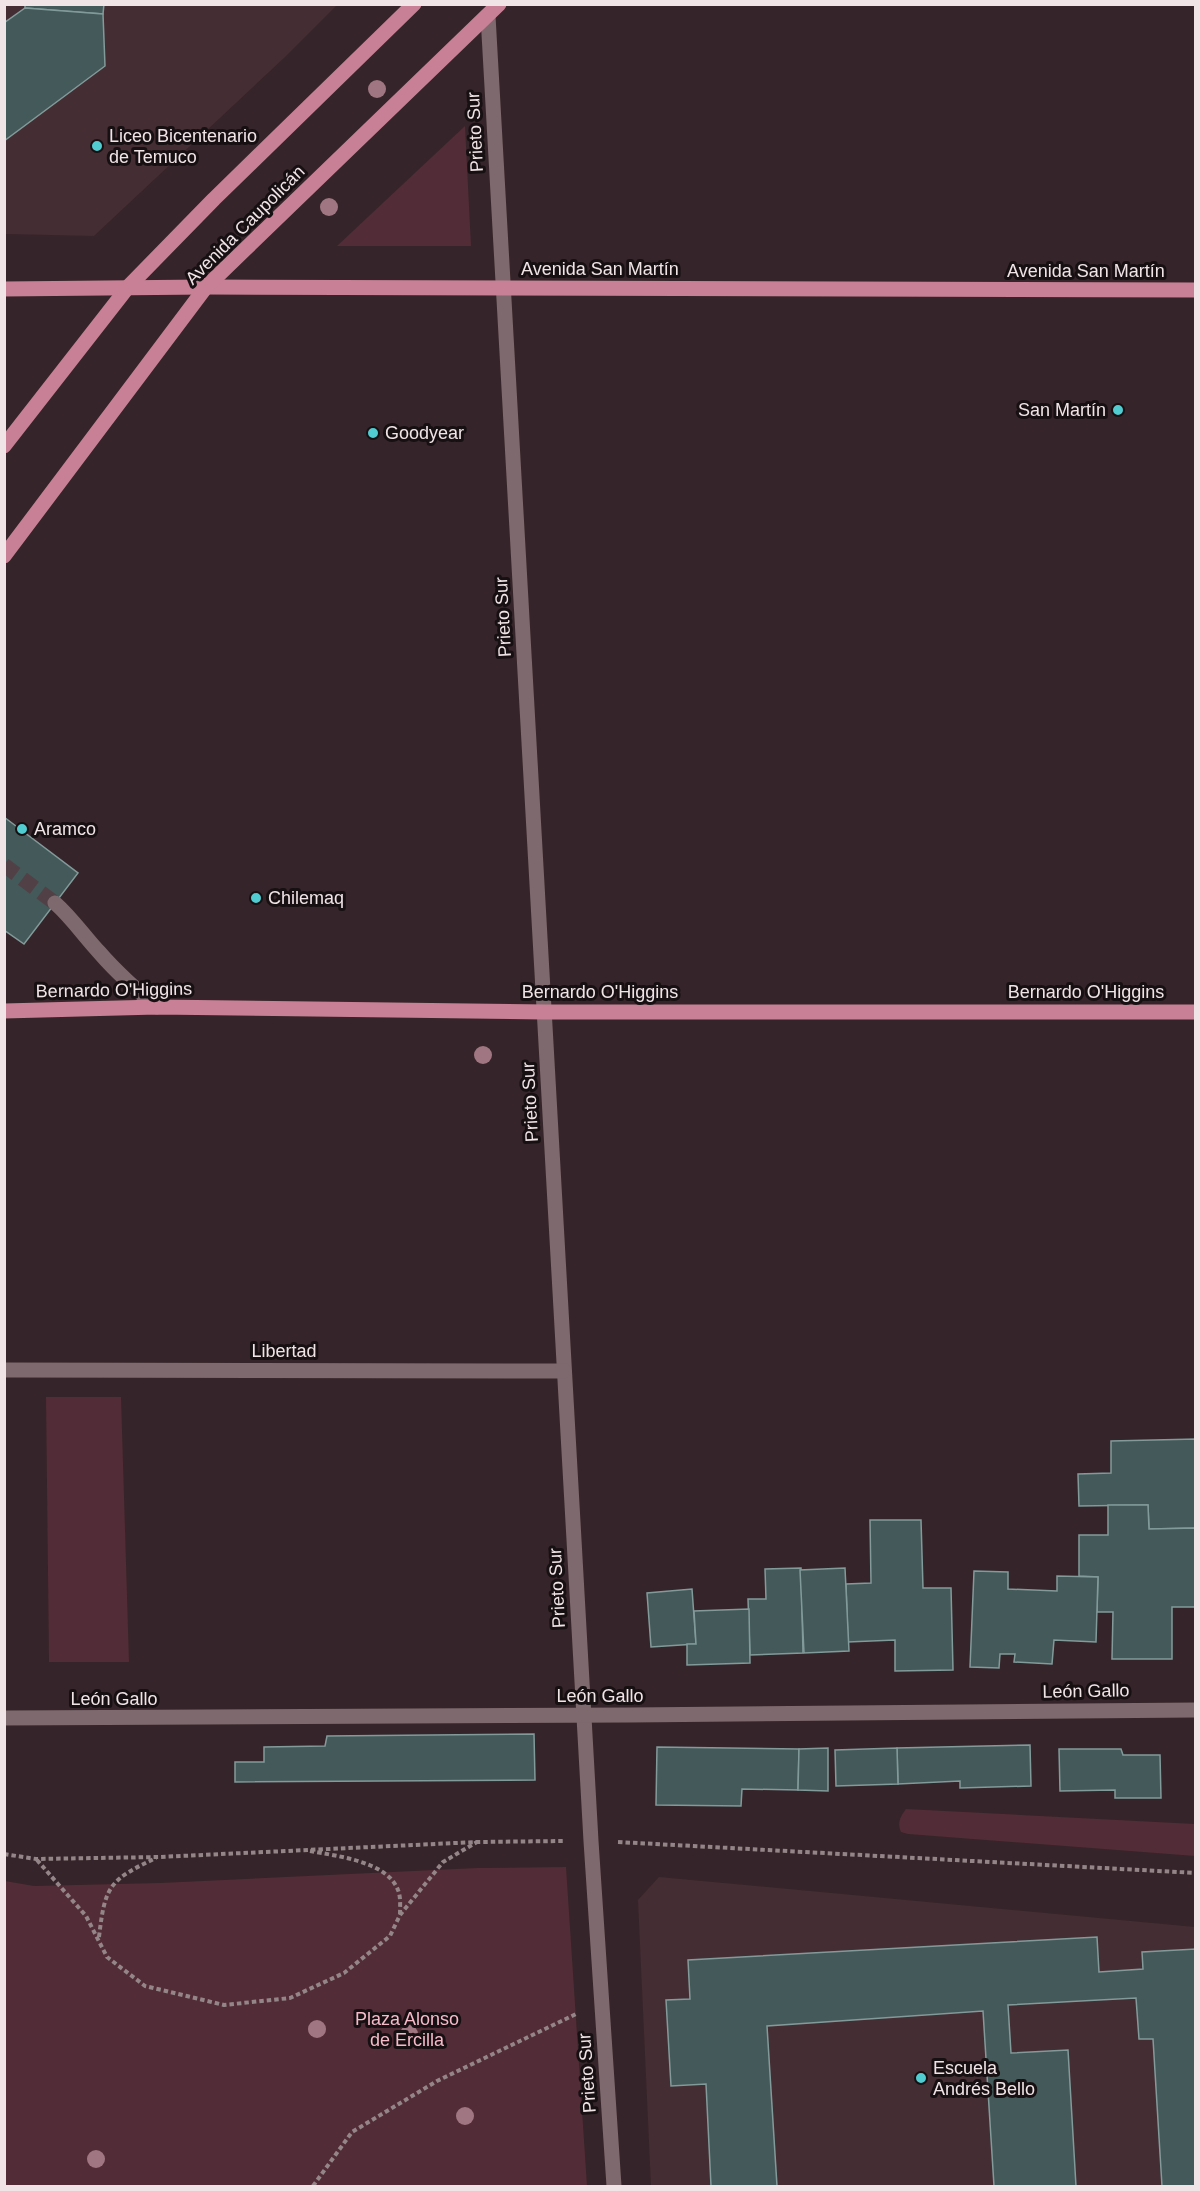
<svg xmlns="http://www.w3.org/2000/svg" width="1200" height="2191" viewBox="0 0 1200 2191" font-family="Helvetica,sans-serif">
<rect width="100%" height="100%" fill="#352429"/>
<!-- built -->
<g fill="#442d33">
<path d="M5,5H337L284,58L94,236L5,234Z"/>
<path d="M659,1877L1195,1927V2186H651L638,1900Z"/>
</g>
<!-- green -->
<g fill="#522c37">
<path d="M465,126L471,246H337Z"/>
<path d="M46,1397H121L129,1662H49Z"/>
<path d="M906,1809L1195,1824V1856L908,1834L901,1832C897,1823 900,1817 906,1809Z"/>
<path d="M566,1867L587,2186H5V1881L34,1886L160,1883L477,1868Z"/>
</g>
<!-- building -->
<g fill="#445a5a" stroke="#839a9b" stroke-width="1.5">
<path d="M25,4H104L103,14L25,8Z"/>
<path d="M25,8L103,14L105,66L4,141V23Z"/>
<path d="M4,817L78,873L24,944L4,930Z"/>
<path d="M1196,1439V1528L1149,1529L1148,1505L1079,1506L1078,1474L1111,1473V1441Z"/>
<path d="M1108,1505H1148L1149,1529L1196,1528V1607H1172V1659H1112L1113,1612H1097L1098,1577L1079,1576V1535H1108Z"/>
<path d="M870,1520H921L923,1588H951L953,1670L895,1671V1640L848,1642L846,1584L871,1583Z"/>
<path d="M801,1568L803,1653L750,1655L748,1599H766L765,1569Z"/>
<path d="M845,1568L849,1651L804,1653L800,1570Z"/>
<path d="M974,1571L1008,1572V1589L1057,1591V1576L1098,1577L1096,1642L1054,1640L1052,1664L1014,1662L1015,1654H1000L999,1668L970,1667Z"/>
<path d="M692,1589L696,1644L651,1647L647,1593Z"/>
<path d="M749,1609L750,1663L687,1665V1644H696L694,1611Z"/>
<path d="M534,1734L535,1780L235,1782V1762H264V1747L325,1746L327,1736Z"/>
<path d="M1030,1745L1031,1786L960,1788V1781L898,1784L897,1748Z"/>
<path d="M657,1747L799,1749L798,1790L742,1789L741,1806L656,1805Z"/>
<path d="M828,1748V1791L798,1790L799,1749Z"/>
<path d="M897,1748L898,1784L836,1786L835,1750Z"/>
<path d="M1059,1749H1121L1123,1755H1160L1161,1798H1115V1790L1060,1791Z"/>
<path d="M1097,1937L1099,1972L1143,1969L1142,1952L1196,1949V2186H1162L1153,2039H1139L1136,1998L1008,2005L1011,2053L1068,2050L1076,2186H994L983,2011L767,2026L777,2186H711L706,2084L671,2086L666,2000L690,1999L688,1960Z"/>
</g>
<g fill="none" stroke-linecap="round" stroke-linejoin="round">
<!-- minor-tunnel -->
<path stroke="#514146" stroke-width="15" stroke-dasharray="15 8" stroke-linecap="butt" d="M4,865L55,903"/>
<!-- path -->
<g stroke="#948589" stroke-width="4" stroke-dasharray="4.5 3" stroke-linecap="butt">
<path d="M618,1842L1196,1873"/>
<path d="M310,1851C336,1856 387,1861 398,1890C401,1897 400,1907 400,1914"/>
<path d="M4,1854L36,1859L159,1857L477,1842L563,1841"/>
<path d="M37,1860L86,1916L107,1957L145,1986L224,2005L290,1998L344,1973L390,1936L400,1915L443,1862L477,1842"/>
<path d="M99,1937C105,1886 109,1880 156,1858"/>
<path d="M313,2186L352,2132L437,2081L576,2014"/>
</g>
<!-- minor -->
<g stroke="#7d696e" stroke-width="15">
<path d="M488,16L591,1841L614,2186"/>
<path d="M55,903C72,918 84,936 99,952C117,973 137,990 157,1007"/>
<path d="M4,1370L564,1371"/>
<path d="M4,1718L630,1715L1196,1710"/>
</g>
<!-- major -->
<g stroke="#c78095" stroke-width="15">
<path d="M4,289L206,287L1196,290"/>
<path d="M4,446L128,287L214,199L414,4"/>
<path d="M4,556L206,287L499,4"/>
<path d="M4,1011L157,1007L545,1012H1196"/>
</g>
</g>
<!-- trees -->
<g fill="#9f7681">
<circle cx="377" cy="89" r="9"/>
<circle cx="329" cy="207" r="9"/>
<circle cx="483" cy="1055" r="9"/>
<circle cx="317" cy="2029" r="9"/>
<circle cx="409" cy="2034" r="9"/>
<circle cx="465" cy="2116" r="9"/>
<circle cx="96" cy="2159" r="9"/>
</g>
<!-- markers -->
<g fill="#51ccd1" stroke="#171012" stroke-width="2">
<circle cx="97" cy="146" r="6"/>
<circle cx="1118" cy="410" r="6"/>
<circle cx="373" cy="433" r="6"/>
<circle cx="22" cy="829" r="6"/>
<circle cx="256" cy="898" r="6"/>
<circle cx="921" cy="2078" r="6"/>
</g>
<g text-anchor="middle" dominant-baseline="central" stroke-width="6" stroke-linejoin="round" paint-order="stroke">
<!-- street labels -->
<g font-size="18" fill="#f0e4e7" stroke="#171012">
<text transform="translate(475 132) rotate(-93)">Prieto Sur</text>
<text transform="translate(245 225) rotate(-45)">Avenida Caupolicán</text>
<text x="600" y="269">Avenida San Martín</text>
<text x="1086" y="271">Avenida San Martín</text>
<text transform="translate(503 617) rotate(-93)">Prieto Sur</text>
<text transform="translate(114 990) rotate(-1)">Bernardo O'Higgins</text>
<text x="600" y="992">Bernardo O'Higgins</text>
<text x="1086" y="992">Bernardo O'Higgins</text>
<text transform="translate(530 1102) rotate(-93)">Prieto Sur</text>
<text x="284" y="1351">Libertad</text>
<text transform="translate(557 1588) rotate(-93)">Prieto Sur</text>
<text transform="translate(1086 1691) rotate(-1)">León Gallo</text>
<text x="600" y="1696">León Gallo</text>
<text x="114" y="1699">León Gallo</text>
<text transform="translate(587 2073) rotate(-94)">Prieto Sur</text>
</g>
<!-- poi labels -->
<g font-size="18" fill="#f0e4e7" stroke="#171012" text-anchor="start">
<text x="109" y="136">Liceo Bicentenario<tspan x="109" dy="21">de Temuco</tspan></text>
<text x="1106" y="410" text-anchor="end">San Martín</text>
<text x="385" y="433">Goodyear</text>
<text x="34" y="829">Aramco</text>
<text x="268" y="898">Chilemaq</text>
<text x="933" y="2068">Escuela<tspan x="933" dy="21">Andrés Bello</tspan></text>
</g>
<!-- park labels -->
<g font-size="18" fill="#f6bac9" stroke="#171012">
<text x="407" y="2019">Plaza Alonso<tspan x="407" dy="21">de Ercilla</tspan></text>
</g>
</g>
<!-- border -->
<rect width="1200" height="2191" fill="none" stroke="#f0e4e7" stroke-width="12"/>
</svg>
